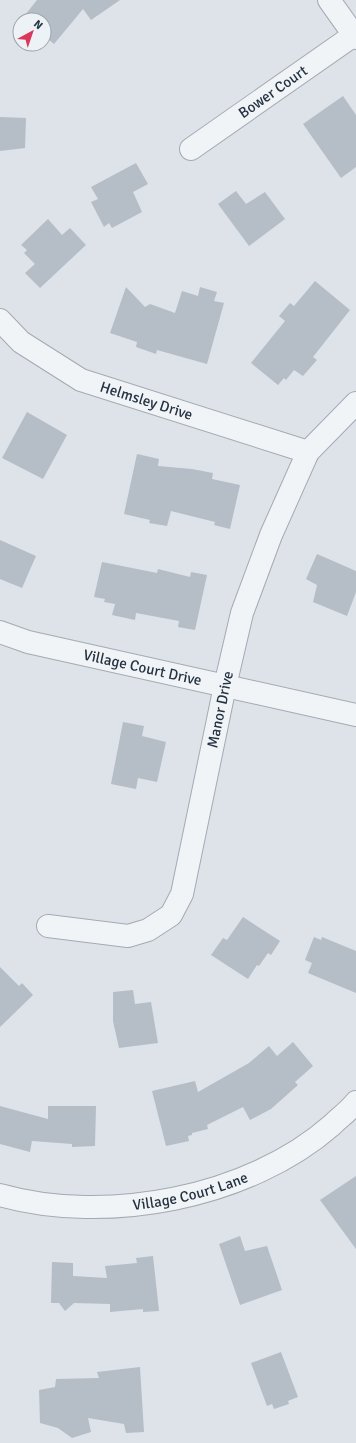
<svg xmlns="http://www.w3.org/2000/svg" width="356" height="1443" viewBox="0 0 356 1443" font-family="Signika,sans-serif">
<rect width="100%" height="100%" fill="#dee3e9"/>
<!-- building -->
<g fill="#b5bdc6">
<path d="M37,0H120L91,20L83,9L54,44L48,39L40,50L33,44H44V20H21Z"/>
<path d="M343,96L356,115V167L341,178L303,124Z"/>
<path d="M0,117L26,118L25,148L0,151Z"/>
<path d="M136,163L148,184L133,192L142,212L112,228L109,223L104,227L91,202L98,199L91,187Z"/>
<path d="M236,191L246,204L265,192L285,219L249,246L218,204Z"/>
<path d="M48,219L62,235L70,228L86,245L40,288L25,273L35,264L24,253L27,250L21,245Z"/>
<path d="M315,281L350,310L313,357L317,360L303,376L294,370L286,380L284,378L278,385L251,363L285,321L279,316L290,303L294,306Z"/>
<path d="M126,287L145,307L150,304L175,313L182,291L198,296L200,287L217,292L214,301L224,303L207,364L157,350L156,354L136,347L137,342L110,333Z"/>
<path d="M27,412L67,435L43,479L2,458Z"/>
<path d="M137,454L159,459L158,466L192,469L213,473L212,479L240,485L230,529L214,525L215,522L171,511L167,526L149,523L150,520L124,514Z"/>
<path d="M0,540L36,556L22,588L0,579Z"/>
<path d="M317,554L356,571V592L347,616L313,602L317,585L306,579Z"/>
<path d="M102,562L157,573L158,569L190,577L191,572L207,575L195,630L178,627L179,621L136,613L135,620L112,615L115,604L104,602L105,599L94,597Z"/>
<path d="M123,722L144,726L142,736L166,742L157,782L138,778L136,789L111,784Z"/>
<path d="M243,917L280,941L271,955L268,953L259,966L257,965L248,979L211,955L223,938L227,940Z"/>
<path d="M314,937L321,940L322,937L356,951V993L308,973L312,963L305,960Z"/>
<path d="M0,967L19,986L22,983L33,995L0,1027Z"/>
<path d="M133,990L135,1004L151,1002L158,1043L119,1048L113,1021V992Z"/>
<path d="M293,1042L313,1066L295,1082L298,1085L271,1109L250,1120L243,1107L207,1125L208,1129L192,1133V1135L188,1136L189,1141L166,1146L152,1091L195,1081L198,1092L249,1063L269,1046L277,1056Z"/>
<path d="M0,1106L48,1119V1106H96L95,1146L72,1147V1144L32,1141L30,1152L0,1144Z"/>
<path d="M356,1176V1249L320,1200Z"/>
<path d="M240,1236L245,1251L267,1246L282,1290L240,1305L219,1244Z"/>
<path d="M153,1256L159,1311L143,1312V1309L110,1312V1304L74,1303L65,1311L59,1303H51L52,1262L73,1263V1276L107,1278L105,1266L137,1263L136,1258Z"/>
<path d="M281,1352L298,1397L288,1401L289,1404L274,1409L272,1404L267,1406L251,1363Z"/>
<path d="M140,1367L144,1432L126,1433L124,1424L88,1418L91,1432L72,1438L58,1428L40,1423L39,1390L55,1387L56,1379L99,1378L97,1372Z"/>
</g>
<g fill="none" stroke-linecap="round" stroke-linejoin="round">
<!-- minor casing -->
<g stroke="#a3aab3" stroke-width="24">
<g id="minor">
<path d="M329,0L356,38"/>
<path id="s1" d="M191,149L354,35"/>
<path id="s2" d="M0,320L21,342L81,380L308,452"/>
<path id="s3" d="M0,632L28,642L356,715"/>
<path id="s4" d="M48,926L128,936L148,930L171,915L182,894L225,686L242,613L271,535L308,452L356,403"/>
<path id="s5" d="M0,1195C106,1225 249,1198 332,1125C340,1117 349,1111 356,1102"/>
</g>
</g>
<!-- minor -->
<use href="#minor" stroke="#f1f4f7" stroke-width="22"/>
</g>
<g text-anchor="middle" dominant-baseline="central" stroke-width="4" stroke-linejoin="round" paint-order="stroke">
<!-- street labels -->
<g font-size="15" fill="#253241" stroke="#edf2f6">
<text stroke="none"><textPath href="#s1" startOffset="100">Bower Court</textPath></text>
<text stroke="none"><textPath href="#s2" startOffset="170">Helmsley Drive</textPath></text>
<text stroke="none"><textPath href="#s3" startOffset="147">Village Court Drive</textPath></text>
<text stroke="none"><textPath href="#s4" startOffset="341">Manor Drive</textPath></text>
<text stroke="none"><textPath href="#s5" startOffset="193">Village Court Lane</textPath></text>
</g>
</g>
<!-- north arrow -->
<g transform="translate(32 32) rotate(40)"><circle r="19" fill="#edf2f6" stroke="#9da5ae"/>
<path d="M0-3L7 15L0 10L-7 15Z" fill="#db365c"/>
<text y="-6" font-size="11" font-weight="bold" text-anchor="middle" fill="#253241">N</text>
</g>
</svg>
